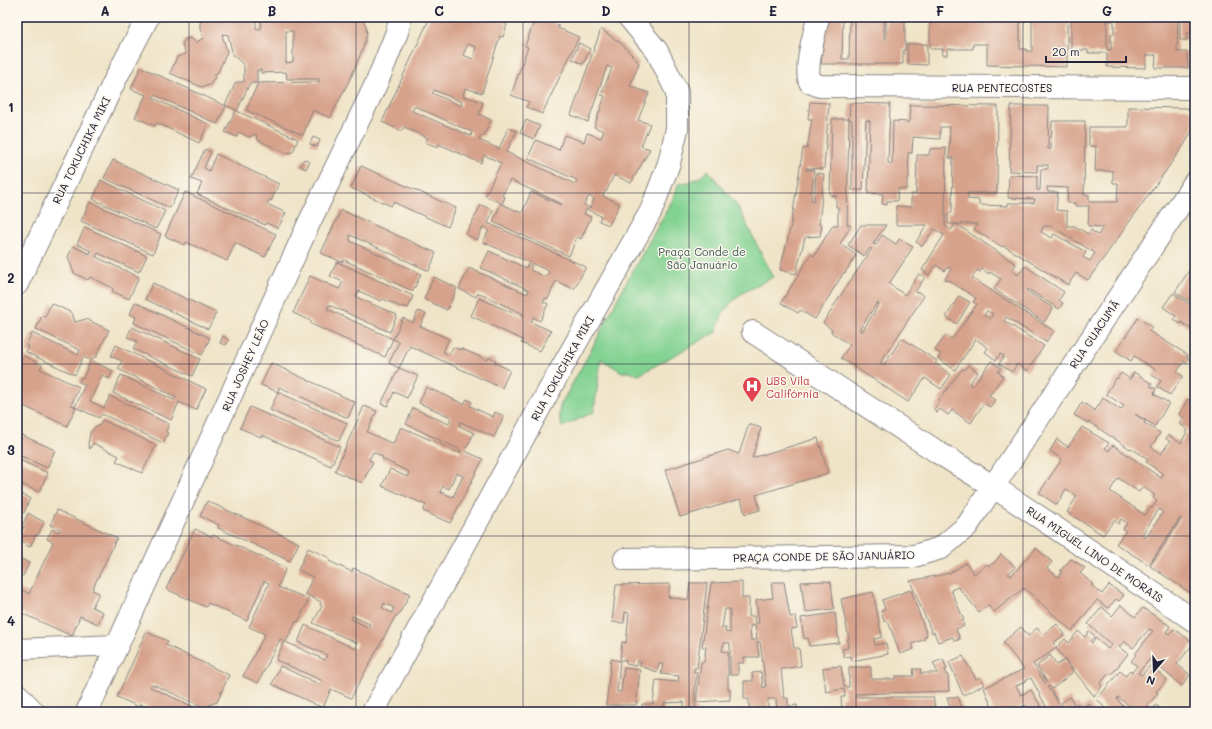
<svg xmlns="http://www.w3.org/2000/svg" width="1212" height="729" viewBox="0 0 1212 729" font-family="Mali,sans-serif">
<rect width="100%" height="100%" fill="#fbf7ec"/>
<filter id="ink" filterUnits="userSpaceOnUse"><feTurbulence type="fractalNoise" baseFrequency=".025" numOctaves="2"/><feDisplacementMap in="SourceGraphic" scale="8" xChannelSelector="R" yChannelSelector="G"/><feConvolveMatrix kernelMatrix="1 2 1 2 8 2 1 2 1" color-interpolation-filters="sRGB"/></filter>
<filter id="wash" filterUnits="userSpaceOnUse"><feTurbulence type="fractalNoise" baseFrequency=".012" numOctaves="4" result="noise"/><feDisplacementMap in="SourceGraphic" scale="16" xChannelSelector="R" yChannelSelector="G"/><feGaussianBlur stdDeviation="0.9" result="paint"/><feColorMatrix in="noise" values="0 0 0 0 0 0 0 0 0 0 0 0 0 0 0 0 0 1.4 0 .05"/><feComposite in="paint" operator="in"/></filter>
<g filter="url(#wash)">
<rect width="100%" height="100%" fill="#efe4c7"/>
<!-- green -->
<path fill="#82d292" stroke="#527a66" d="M708,170L738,207L773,277L741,294L730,304L722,315L716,332L644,372L639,375L629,372H622L601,359L594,412L562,427C559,420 558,412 561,404L590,352L622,290L672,201L679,183C688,184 703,177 708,170Z"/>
<g id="blocks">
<!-- building -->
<g fill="#d7a28b" fill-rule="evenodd">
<path d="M204,17H215L218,20L217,17L256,18V29H261V17H362L366,26L367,34L363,48L352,75L330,118L313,110L303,135L246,110L258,83L319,82V79H287L286,72L261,73V70H257V83H250L237,111L298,139L293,152L286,153L258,140L256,134L249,137L239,132L237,137L225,132L236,110L225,105L236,82H244V65L233,55L228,35L222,34L227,52L218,72L215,74V77L210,85L201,87L170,73L177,57L186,54L182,45L185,39L191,38L196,43L203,38L200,29V23ZM286,31H293V62L286,63Z"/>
<path d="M430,17H497L505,19L504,23L507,24L503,37L500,36L482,93L465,88L463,96L483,102L479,114L491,120L483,137L481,135L479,140L499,149L508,128L517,131L506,152L575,184L577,180L528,158L536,140L559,150L564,135L584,142L587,133L601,138L604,131L594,127L605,96L601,95L612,68L607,66L588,122L571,115L601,29L623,45L639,63L630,86L649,93L638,120L650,124L641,146L650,149L631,183L614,175L606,192L605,191L603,196L620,204L609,225L599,221L601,216L586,209L584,214L591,217L581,239L577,237L569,256L493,222L501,203L485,196L501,163L484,155L481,163L439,144L437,147L425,142L428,138L404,127L402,131L382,122ZM468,44L476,47L473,59L463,55ZM434,90L462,102L461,106L432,93ZM414,106L472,132L471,136L412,111ZM510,180L562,204L561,205L531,192L522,213L502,204L505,197L502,196ZM589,196L594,199L590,208L584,205Z"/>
<path d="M827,17H843L842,59H849L850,17H884V39H886V17H905V50H903V64H821Z"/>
<path d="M930,17H1026V21H1020V49H1026V51H1032V17H1067V67L987,65V44H973V49H947V55H942L943,49H930Z"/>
<path d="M1071,17H1178L1177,52H1187L1188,68H1155L1156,55H1146V68L1107,67V53H1088V50H1071ZM1107,21H1114V34H1111V50H1107Z"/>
<path d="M1180,17H1195V34L1187,33V40H1180Z"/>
<path d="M535,19L541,21L542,19L559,26L558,28L579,37L542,114L526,107L529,102L511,95L528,47L525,46Z"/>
<path d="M579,43L590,49L583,64L572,59Z"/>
<path d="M907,44H927V65L908,64Z"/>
<path d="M141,67L226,106L217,124L155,95L153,98L208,124L199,143L157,123L155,126L135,117L146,95L131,89Z"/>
<path d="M810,102L829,103L824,169L806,168V170H814L811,201H814L816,173L824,174L819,225H822L820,236L805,237L796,274L780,270L791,225L803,148L807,149L812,119H808Z"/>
<path d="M850,103L890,104L888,163L892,164L893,121L909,122L910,105L998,106L997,193H968V199L979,200V205L1008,206V203H1034L1035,199L1008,198L1009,175L1037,176V190H1040L1041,169H1048V165H1037V172L1009,171L1011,106H1049L1048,149H1051L1052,121H1085L1084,195H1089V202H1117L1118,183H1113V171H1095L1096,146H1089V127H1128V107L1186,108L1190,110L1193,115L1194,121L1192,131L1184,145L1088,280L1076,273L1068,285L1004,246L1003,247L999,245L974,229L977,224H956L1016,264L1012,271L1018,275L1025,266L1064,292L1059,300L1063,303L1059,309L1028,289L1027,291L1053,308L1044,322L994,289L1001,279L990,272L989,274L982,269L980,272L977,270L972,278L1054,331L1046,342L1006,317L1004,321L1044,346L1027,371L1017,364L1012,372L999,364L1004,356L1000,354L996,360L985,352L988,348L976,339L955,370L938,358L941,354L935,350L946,335L952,339L977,304L973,302L976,298L948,280L947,281L945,279L951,269L948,267L945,271L936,265L929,275L922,270L944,235L934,229L922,246L916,242L927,225H896V206L911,207V194H916L917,155H929L930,149L946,148L945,226L951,230L956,224H948V213H952L953,158H949L950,127H940V139L913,137L912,153H908L909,178H907V189H898L897,201H887V205L882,204L883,194L868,193L870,121L866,120L863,190H852V120L849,119ZM1047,187L1068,188L1067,203H1075V206H1089L1088,226L1103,227L1098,235L1091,230L1088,234L1075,226H1067V211L1056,210L1058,192H1048ZM1044,226H1051L1095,253L1090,261L1083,257L1086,252L1054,234L1052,238L1041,232ZM987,311L993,314L990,319L984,315Z"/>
<path d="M832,119H849L847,225H851L840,244L856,255L845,273L844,272L815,319L800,310L798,313L781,303L811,254L814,256L833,225H838V207H836V196L830,195Z"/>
<path d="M526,120L540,126L534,139L520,133Z"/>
<path d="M313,137L320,140L317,147L310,144Z"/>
<path d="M205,149L211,152L204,168L209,171L216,154L279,184L271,201L269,200L267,204L286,213L278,228L266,223L265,225L197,194L202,183L191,179Z"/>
<path d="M304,159L310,162L306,169L300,166Z"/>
<path d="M113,160L179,190L170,208L104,178Z"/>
<path d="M361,166L456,208L448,227L393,202L391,206L351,188Z"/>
<path d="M101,180L165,211L156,229L93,199Z"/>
<path d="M185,192L276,234L265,257L235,243L227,261L186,242L185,245L165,236Z"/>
<path d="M90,202L161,234L153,254L81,221Z"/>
<path d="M481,205L493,210L488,223L586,267L574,289L556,281L548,299L545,298L543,302L548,304L540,321L533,317L531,322L551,331L540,351L521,343L523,340L471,316L479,298L522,317L523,314L478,293L476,297L459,289L469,268L527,294L529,290L481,268L489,251L526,268L528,264L532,266L530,270L546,277L549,271L483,242L489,230L483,227L477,240L466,234Z"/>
<path d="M341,210L436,253L429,271L350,235V241L421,274L413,291L344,260L342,262L321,253Z"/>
<path d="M861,225H886L873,244L876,245L882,235L896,244L899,239L913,247L889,284L905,295L919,274L925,277L915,292L917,293L918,292L924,296L880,363L884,365L902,338L937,361L935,363L951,375L941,389L925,378L908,402L841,358L850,345L831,332L832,330L823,323L833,308H832L872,249L870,248L864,256L848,245ZM877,303L879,304L862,332L859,330Z"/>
<path d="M85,227L147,256L139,272L98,253L96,257L139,277L129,299L112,291L113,288L90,277L88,280L74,273L68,257L73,246L90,254L91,251L77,244Z"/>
<path d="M337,262L413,296L408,308L402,306L401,307L383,299L381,301L359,291L356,297L397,315L390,332L329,305L327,309L393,339L385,357L311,324V321L293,313L310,276L339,289L343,282L330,276Z"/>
<path d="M1192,266L1195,269V305L1175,292Z"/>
<path d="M434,277L457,288L447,310L424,299Z"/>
<path d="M153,283L216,313L208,329L145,299Z"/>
<path d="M1173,293L1195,308V332L1181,322L1180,324L1174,319L1176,316L1163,307Z"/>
<path d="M959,296L970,302L957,324L946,317Z"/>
<path d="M135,302L210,338L202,355L134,323L136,317L130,314Z"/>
<path d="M51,303L72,313L75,322L86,319L109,330L96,357H94L92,361L113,371L109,379L102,375L90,401L104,408L110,396L169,424L166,432L168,433L163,443L102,414L99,418L75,407L85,385L79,382L81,377L83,378L91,360L83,357L75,375L26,352L28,347L26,346L32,333L78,355L80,350L36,329L42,316L45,317Z"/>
<path d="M418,311L426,314L420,326L449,339L443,352L449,355L453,347L460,350V348L487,360L489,357L496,360L495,363L510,370L502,388L410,346L399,368L389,363L399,342L393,339L403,318L413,323Z"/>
<path d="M1138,318L1152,327L1149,331L1188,355L1187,358L1189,359L1186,363L1184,361L1177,372L1183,376L1170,395L1157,387L1161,381L1152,375L1156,370L1134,356L1131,361L1116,351Z"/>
<path d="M132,327L200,359L192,376L133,349L137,341L127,337Z"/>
<path d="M223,336L229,340L226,345L220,343Z"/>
<path d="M116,345L206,389L196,410L179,402L171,420L113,393L121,375L174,400L176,397L118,369L122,361L111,356Z"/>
<path d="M24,356L42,365L40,369L79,387L71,405L76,407L67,426L17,403V370Z"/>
<path d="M991,361L1001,368L998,372L1003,376L989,396L995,400L990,407L984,403L971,423L952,410L948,415L940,409L937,413L934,410L940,401L939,400L962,369L964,370L968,365L978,372L969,384L973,386Z"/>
<path d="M271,363L355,402L348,418L279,387L278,392L261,385Z"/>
<path d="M399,368L418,376L407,398L394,392L388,406L381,404Z"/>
<path d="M1134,372L1152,384L1150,386L1156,389L1154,394L1169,403L1155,426L1135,414L1145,421L1144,423L1160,433L1151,447L1161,454L1170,441L1166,439L1168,435L1181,443L1188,430L1180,424L1184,418L1179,414L1188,399L1195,404V476L1192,481L1195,482V596L1150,566L1181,519L1180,518L1149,565L1116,544L1126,531L1123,529L1127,523L1121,519L1118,524L1114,520L1103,535L1067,512L1077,496L1066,489L1057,505L1039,493L1062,459L1050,451L1057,439L1068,447L1082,427L1109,443L1105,448L1109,451L1113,445L1161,478L1163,474L1146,462L1148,459L1131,448L1130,449L1089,422L1088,423L1074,415L1082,402L1095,411L1103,398L1121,410L1124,406L1106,394L1116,378L1117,379L1121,373L1130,379ZM1118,478L1139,492L1143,487L1155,495L1153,498L1157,501L1152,508L1151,507L1145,515L1110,491ZM1159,509L1163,512L1146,538L1142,535Z"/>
<path d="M426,387L464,404L467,399L472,402L470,406L493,417L495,412L504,416L494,437L461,422L459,426L474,433L465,451L483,459L450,523L423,511L426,505L382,486L390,469L407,477L409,472L382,459L383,457L373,452L369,460L373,462L362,483L335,471L364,406L377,411L367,432L393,444L401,427L460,453L461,450L406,424L413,408L449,424L451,417L419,403ZM456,473L463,476L453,497L440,492L443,486L449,489Z"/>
<path d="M278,392L347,423L339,441L270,410Z"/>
<path d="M250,407L340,447L331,466L262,435L261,437L240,428Z"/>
<path d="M102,420L156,445L142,473L116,461L119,456L93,443L90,449L88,444L90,433L96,426H99Z"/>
<path d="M749,424L761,428L752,458L818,438L828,473L756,495L760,510L745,514L741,499L680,517L665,470L728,450L739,454Z"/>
<path d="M17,433L55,450L47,468L17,454Z"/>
<path d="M17,459L48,473L39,492L17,482Z"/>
<path d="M17,492L30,498L24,513L17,511Z"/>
<path d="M207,501L299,543L290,561L218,528L219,525L200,516Z"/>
<path d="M57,510L117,538L92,590L99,593L92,607L103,612L98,624L80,616L72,636L17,611V595L20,589L29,594L53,542L47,539L52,529L59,532L60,529L50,525Z"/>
<path d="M28,513L44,522L38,535L36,534L30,547L25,545L26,543L18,540L17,542V531L21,533L24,527L22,526Z"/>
<path d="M195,529L212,537L213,535L286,568L278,587L309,599L298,622L296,621L286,642L325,660L327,655L298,642L305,625L355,649L357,643L313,623L322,606L320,605L321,602L305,594L313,577L298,570L308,548L330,558L329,561L352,572L353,568L410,594L398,616L396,615L351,698L331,689L323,708L272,684L280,666L321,685L323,681L276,660L284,641L280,639L258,683L243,676L265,634L249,627L269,583L264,581L247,621L208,603L206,607L166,589ZM384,603L394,608L392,613L382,608ZM352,616L370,624L369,628L351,619Z"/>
<path d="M1036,548L1052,562L1047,568L1058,577L1062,572L1060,571L1071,559L1085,568L1080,573L1093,584L1091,585L1102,594L1109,585L1124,595L1119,601L1116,599L1108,608L1097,600L1072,631L1024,588L994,612L988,605L979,612L958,587L951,590L964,620L962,621L964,626L956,629L960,639L955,641L953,637L938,642L934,632L932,633L910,581L950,573L966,563L974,574L987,564L989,566L995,562L1001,554L1015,567L1008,574L1011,576Z"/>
<path d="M19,558L29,563L23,576L17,574V564Z"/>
<path d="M825,581L831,582L834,609L805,612L801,582Z"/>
<path d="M742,582V598H749V616H754L755,623H759L756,600L773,598L771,582H784L790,617L795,616L797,628L791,629L794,648H799L801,666L781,669L784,698H788V706L797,705V712H777L776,699H768V712H749V699H744V681H753L752,673L761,672L763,688L766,687L760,642H757L759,657H744V663H738V675H730V643H724L722,651L728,652V689H730V700L696,702L701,662H704L706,647H702L711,583ZM725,609H730V633L725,632L726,628H722ZM755,625L757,640H751L750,626Z"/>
<path d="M690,583H707L697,668H694V672H697L694,701H695L696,710L701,711V712H684V702L664,703V712H642V704H653L656,680L678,682L679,676L661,674L663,664H659L657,672L640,666L641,662L637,661L636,666L626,664V660H620L622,642L626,643L629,613L625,612L624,623L612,622L616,585L670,584L668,597L688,600Z"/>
<path d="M911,590L927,636L924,637L925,639L912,644L914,649L900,654L888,621L884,622L881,611L885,609L882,600Z"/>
<path d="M873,592L882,637L874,639L875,645L886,643L888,654L852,661L851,656L844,657L842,649L848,648L847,640L849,639L841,599Z"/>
<path d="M1121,605L1135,617L1143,608L1170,626L1166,632L1169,634L1174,629L1194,643L1177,664L1190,675L1182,686L1150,659L1138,673L1142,675L1150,666L1167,679L1156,692L1158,693L1147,706L1152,710L1156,705L1159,707L1155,712H1137L1118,697L1117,699L1128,712H1108L1097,699L1120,671L1126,676L1130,670L1132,672L1137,666L1131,661L1136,655L1135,654L1153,631L1149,629L1133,648L1124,641L1119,647L1128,654L1111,675L1109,673L1100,684L1102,686L1094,696L1056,648L1065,639L1069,643L1078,631L1085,637L1089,631L1095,636L1090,641L1092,643L1095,638L1108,649L1112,645L1088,624L1102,607L1112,616Z"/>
<path d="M835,613L839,643L809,646L808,638L804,639L801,618Z"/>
<path d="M1057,624L1065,634L1053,643L1057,647L1055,649L1033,664L1045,683L1047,682L1037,666L1050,655L1057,665L1064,660L1073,672L1052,689L1050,686L1047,687L1050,691L1051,690L1063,712H1049L1031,678L1016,686L1021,695L1031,690L1044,712H1030L1026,705L1010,712H994L984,688L1024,669L1003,642L1021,627L1028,636L1037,628L1043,635Z"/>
<path d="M146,632L168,641L166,645L229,675L217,702L203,707L152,684L150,687L205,712H148L150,708L140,704L139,707L117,697Z"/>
<path d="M963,656L976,679L980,677L984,685L963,695L949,662Z"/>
<path d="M611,659L620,661L617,692H621L624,668L640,670L636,705H606Z"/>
<path d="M943,659L947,669H945L946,675H948L949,691L856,694L855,697H933L936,712H845L842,711L841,697H845L844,689L826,692L823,668L841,666L844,687H849V667H871V679H895V676H914L913,669H921L920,673H938L933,663Z"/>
<path d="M947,697H958L964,712H951Z"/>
<path d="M1070,697L1075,705L1078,703L1081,708L1089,703L1095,712H1067L1061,703Z"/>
<rect x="613" y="707" width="9" height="5"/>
</g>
</g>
</g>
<g filter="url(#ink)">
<use href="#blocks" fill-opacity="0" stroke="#888381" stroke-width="1"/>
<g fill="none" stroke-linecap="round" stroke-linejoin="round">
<!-- pedestrian casing -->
<g stroke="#888381" stroke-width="22">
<g id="pedestrian">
<path d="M17,649L118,645"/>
<path d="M17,693L35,712"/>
</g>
</g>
<!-- minor casing -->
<g stroke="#888381" stroke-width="24">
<g id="minor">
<path d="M818,17C815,33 804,67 810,82L820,86L1195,88"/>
<path d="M17,284L117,76L148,17"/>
<path d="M753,332L939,453L994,487L1195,621"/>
<path d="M625,559L914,556L941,548L967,526L1195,182"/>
<path d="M87,712L310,221L377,82L397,32L401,17"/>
<path d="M373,712L552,385L651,211L669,163L677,129V92L657,51L629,17"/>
</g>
</g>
<!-- pedestrian -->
<use href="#pedestrian" stroke="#fff" stroke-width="20"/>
<!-- minor -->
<use href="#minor" stroke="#fff" stroke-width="22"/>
</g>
</g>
<!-- grid -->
<path fill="none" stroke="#22223b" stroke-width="1" stroke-opacity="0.55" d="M189,17V712M356,17V712M523,17V712M689,17V712M856,17V712M1023,17V712M17,193H1195M17,364H1195M17,536H1195"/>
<!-- icons -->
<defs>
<g id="hospital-pin" transform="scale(1)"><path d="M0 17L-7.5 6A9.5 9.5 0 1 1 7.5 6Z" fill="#e0444e" stroke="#fbf7ec"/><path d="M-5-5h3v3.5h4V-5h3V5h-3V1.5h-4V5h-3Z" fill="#fff"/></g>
</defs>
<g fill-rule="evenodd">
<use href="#hospital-pin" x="752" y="386"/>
</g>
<g text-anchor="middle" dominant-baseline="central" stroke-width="3" stroke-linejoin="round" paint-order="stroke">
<!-- street labels -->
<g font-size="11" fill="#22223b" stroke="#fbf7ec">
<text x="1002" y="87">RUA PENTECOSTES</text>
<text transform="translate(81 150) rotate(-64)">RUA TOKUCHIKA MIKI</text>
<text transform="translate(1094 334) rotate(-56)">RUA GUACUMÃ</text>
<text transform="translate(245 365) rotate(-66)">RUA JOSHEY LEÃO</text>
<text transform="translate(562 368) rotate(-61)">RUA TOKUCHIKA MIKI</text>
<text transform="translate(1095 554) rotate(34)">RUA MIGUEL LINO DE MORAIS</text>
<text transform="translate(824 556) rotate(-1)">PRAÇA CONDE DE SÃO JANUÁRIO</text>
</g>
<!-- park labels -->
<g font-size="11" fill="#3f5755" stroke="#fbf7ec">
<text x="702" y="251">Praça Conde de<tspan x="702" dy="13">São Januário</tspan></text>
</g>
<!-- health labels -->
<g font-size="11" fill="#be3a42" stroke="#fbf7ec" text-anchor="start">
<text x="766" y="380">UBS Vila<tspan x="766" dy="13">Califórnia</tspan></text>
</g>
</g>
<!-- margin -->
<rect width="1212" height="729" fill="none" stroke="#fbf7ec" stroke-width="44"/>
<!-- north arrow -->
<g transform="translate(1154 671) rotate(199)" stroke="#fbf7ec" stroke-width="3" paint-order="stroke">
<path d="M0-3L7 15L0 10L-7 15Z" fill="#22223b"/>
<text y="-6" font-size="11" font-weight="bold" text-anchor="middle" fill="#22223b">N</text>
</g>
<!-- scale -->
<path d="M1046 56v6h80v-6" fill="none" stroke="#22223b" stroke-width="2"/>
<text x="1052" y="56" font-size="12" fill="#22223b" stroke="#fbf7ec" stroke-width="3" paint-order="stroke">20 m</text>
<rect x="22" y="22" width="1168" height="685" fill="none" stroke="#22223b" stroke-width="1.5"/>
<g font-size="13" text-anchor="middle" font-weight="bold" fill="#22223b">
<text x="105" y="16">A</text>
<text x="272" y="16">B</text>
<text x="439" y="16">C</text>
<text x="606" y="16">D</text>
<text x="773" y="16">E</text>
<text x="940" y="16">F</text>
<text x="1107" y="16">G</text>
<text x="11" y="112">1</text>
<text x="11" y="283">2</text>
<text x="11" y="455">3</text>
<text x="11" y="626">4</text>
</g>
</svg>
